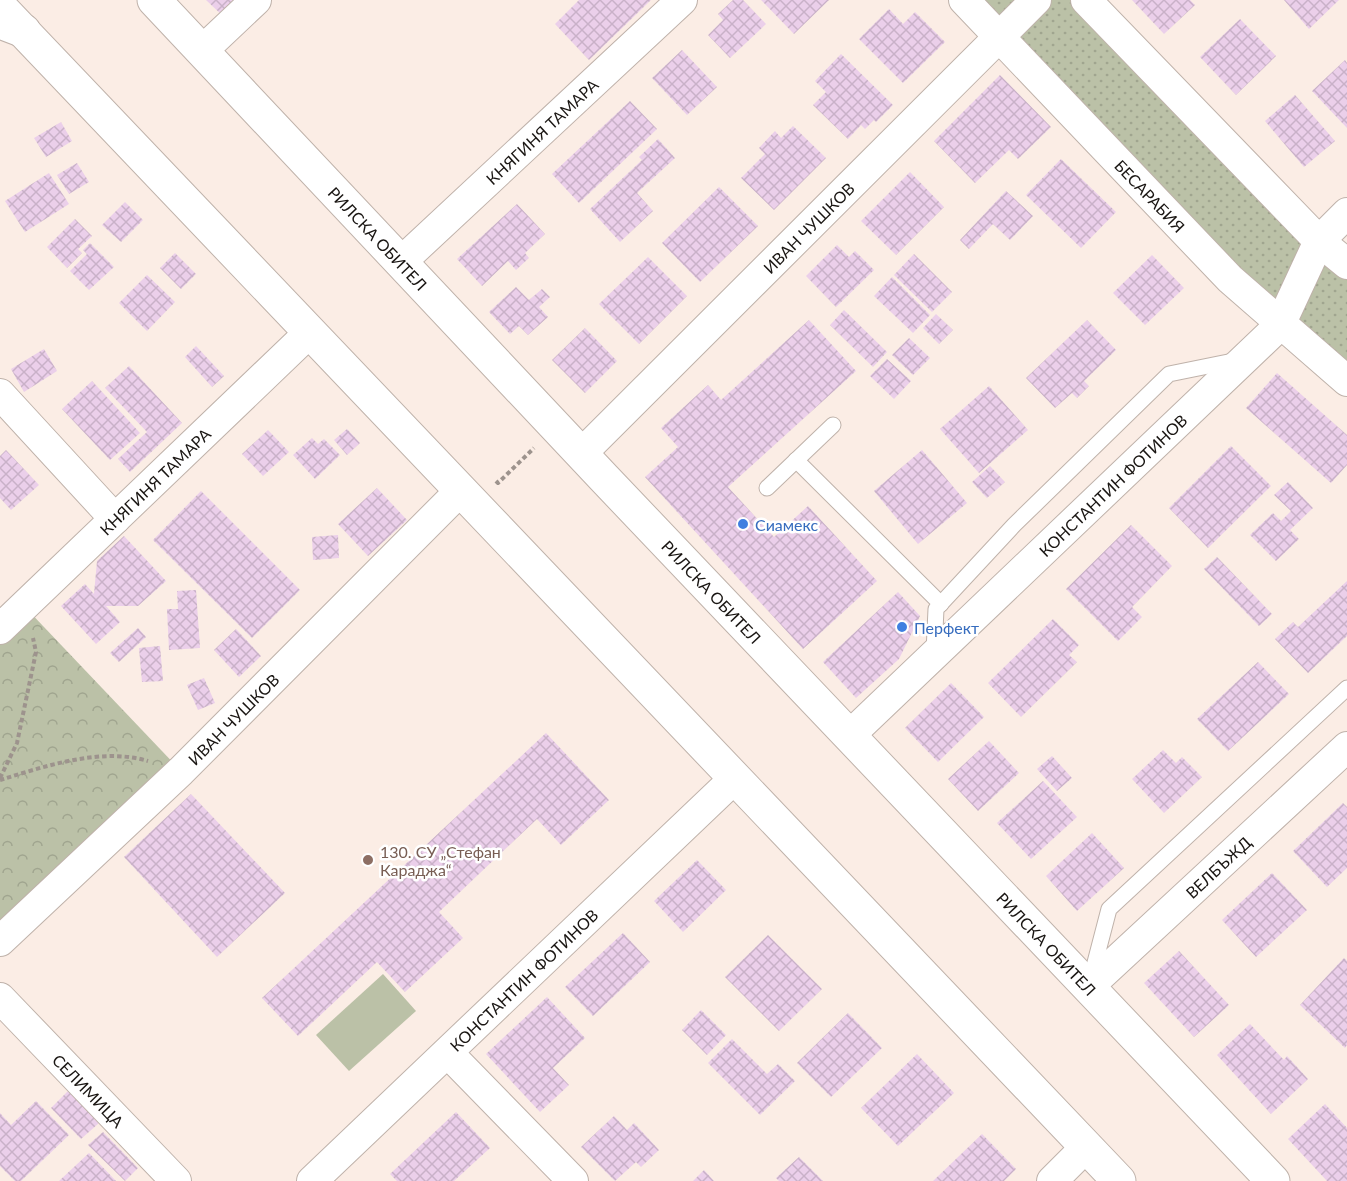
<svg xmlns="http://www.w3.org/2000/svg" width="1347" height="1181" viewBox="0 0 1347 1181" font-family="Lato,sans-serif">
<defs>
<pattern id="grass-dots" width="8" height="8" patternUnits="userSpaceOnUse" patternTransform="scale(1.5)"><rect width="8" height="8" fill="#bbc1a7"/><path d="M2 2h.1M6 6h.1" fill="none" stroke="#a0a58f" stroke-width="1.8" stroke-linecap="round"/></pattern>
<pattern id="park-crowns" width="20" height="18" patternUnits="userSpaceOnUse" patternTransform="scale(1.5)"><rect width="20" height="18" fill="#bbc1a7"/><path d="M2 6a3 3 0 1 1 6 0M12 15a3 3 0 1 1 6 0" fill="none" stroke="#a0a58f"/></pattern>
<pattern id="building-cross-hatch" width="8" height="8" patternUnits="userSpaceOnUse" patternTransform="scale(1.5)"><rect width="8" height="8" fill="#ebcfea"/><path d="M0 0l8 8M0 8l8-8" fill="none" stroke="#c9b1c8"/></pattern>
</defs>
<rect width="100%" height="100%" fill="#fbede5"/>
<!-- grass -->
<path fill="url(#grass-dots)" d="M964,0H1086L1347,264V381Z"/>
<!-- park -->
<path fill="url(#park-crowns)" d="M24,606L181,771L0,941V629Z"/>
<!-- garden -->
<path fill="#bbc1a7" d="M383,974L416,1011L349,1071L316,1035Z"/>
<!-- building -->
<g fill="url(#building-cross-hatch)">
<path d="M206,0H243L225,18Z"/>
<path d="M579,0H651L589,60L555,24Z"/>
<path d="M733,0H743L766,24L730,58L708,35L723,20L718,14Z"/>
<path d="M761,0H829L794,34Z"/>
<path d="M1132,0H1190L1195,5L1164,34Z"/>
<path d="M1284,0H1339L1309,29Z"/>
<path d="M889,9L903,24L915,12L945,42L903,83L859,39Z"/>
<path d="M1240,19L1276,56L1236,95L1200,57Z"/>
<path d="M682,50L717,87L687,115L652,78Z"/>
<path d="M841,54L893,105L876,122L874,120L865,129L861,125L848,139L813,105L826,92L815,81Z"/>
<path d="M1345,60L1347,63V128L1312,91Z"/>
<path d="M1000,75L1051,127L1018,159L1009,150L975,183L934,141Z"/>
<path d="M1295,95L1335,141L1304,167L1265,121Z"/>
<path d="M630,101L657,129L579,203L552,174Z"/>
<path d="M61,122L72,141L46,157L34,138Z"/>
<path d="M793,126L826,158L774,210L741,178L765,154L759,148L775,131L781,138Z"/>
<path d="M658,139L675,158L637,193L653,211L620,242L590,209L642,160L639,157Z"/>
<path d="M1061,159L1116,212L1081,248L1026,195Z"/>
<path d="M77,163L89,182L69,194L57,175Z"/>
<path d="M910,172L944,207L896,255L861,221Z"/>
<path d="M49,173L69,204L25,232L5,201Z"/>
<path d="M719,187L758,226L700,282L662,243Z"/>
<path d="M1006,191L1033,216L1010,240L993,224L969,249L960,240Z"/>
<path d="M125,202L143,220L121,242L102,225Z"/>
<path d="M517,204L545,234L525,253L529,258L516,270L508,261L482,286L457,259Z"/>
<path d="M75,219L92,236L78,249L82,253L67,268L47,247Z"/>
<path d="M90,243L114,267L89,290L70,271L87,254L83,250Z"/>
<path d="M837,245L849,257L855,251L874,270L836,307L806,276Z"/>
<path d="M175,253L196,274L181,289L160,268Z"/>
<path d="M914,254L952,292L932,312L894,275Z"/>
<path d="M1152,255L1184,288L1145,325L1113,293Z"/>
<path d="M648,257L687,296L639,344L599,304Z"/>
<path d="M147,275L175,302L147,331L119,303Z"/>
<path d="M892,277L930,315L913,333L874,296Z"/>
<path d="M516,287L529,300L542,289L550,297L539,307L548,317L528,335L519,326L510,334L489,312Z"/>
<path d="M844,310L887,352L873,367L830,325Z"/>
<path d="M936,314L953,330L939,344L923,328Z"/>
<path d="M809,320L856,371L728,487L774,537L808,506L877,581L803,649L645,477L678,447L661,428L708,385L721,400Z"/>
<path d="M1087,320L1116,350L1084,381L1089,386L1077,398L1072,393L1055,408L1026,378Z"/>
<path d="M585,328L617,361L585,393L552,360Z"/>
<path d="M909,338L930,358L913,375L892,355Z"/>
<path d="M196,346L224,376L212,387L185,357Z"/>
<path d="M44,349L57,371L24,392L11,369Z"/>
<path d="M887,359L911,381L894,399L870,376Z"/>
<path d="M129,366L182,423L130,472L118,459L147,432L105,388Z"/>
<path d="M1277,373L1347,435V465L1331,483L1246,408Z"/>
<path d="M92,381L140,433L110,460L62,409Z"/>
<path d="M989,386L1028,430L979,473L940,429Z"/>
<path d="M347,429L360,443L347,455L334,440Z"/>
<path d="M268,430L289,452L263,476L242,454Z"/>
<path d="M312,438L318,444L324,439L340,455L315,479L293,455Z"/>
<path d="M1231,446L1271,486L1208,548L1169,508Z"/>
<path d="M6,450L39,485L11,510L0,498V456Z"/>
<path d="M922,450L967,503L918,544L874,491Z"/>
<path d="M990,466L1005,482L987,498L972,482Z"/>
<path d="M1288,482L1313,508L1290,530L1299,539L1276,561L1250,535L1273,513L1281,521L1291,511L1274,495Z"/>
<path d="M377,488L407,520L368,556L338,524Z"/>
<path d="M201,491L300,590L252,638L153,540Z"/>
<path d="M1131,525L1172,566L1132,607L1142,617L1118,641L1066,589Z"/>
<path d="M338,535L339,558L313,560L312,537Z"/>
<path d="M124,536L166,581L138,606H106L120,622L96,644L61,606L85,584L94,594L97,561Z"/>
<path d="M1217,557L1272,614L1259,626L1204,569Z"/>
<path d="M1347,581V636L1308,673L1275,639L1293,622L1298,627Z"/>
<path d="M196,590L200,648L169,650L167,609H178L177,591Z"/>
<path d="M898,592L920,616L899,659L856,698L823,662Z"/>
<path d="M1053,619L1079,645L1069,655L1077,662L1021,717L988,683Z"/>
<path d="M138,628L146,637L119,662L110,653Z"/>
<path d="M236,629L261,656L239,677L214,650Z"/>
<path d="M160,646L163,681L142,682L139,648Z"/>
<path d="M1258,662L1289,694L1228,751L1197,719Z"/>
<path d="M204,678L215,703L198,710L187,685Z"/>
<path d="M951,683L984,717L938,762L905,728Z"/>
<path d="M546,733L609,800L561,845L537,819L439,912L463,938L405,992L377,962L298,1036L262,998Z"/>
<path d="M989,741L1019,773L978,811L948,779Z"/>
<path d="M1163,750L1176,763L1182,757L1202,777L1164,813L1132,779Z"/>
<path d="M1052,756L1072,778L1057,791L1037,769Z"/>
<path d="M1043,781L1077,817L1031,859L997,823Z"/>
<path d="M191,794L285,893L217,957L124,857Z"/>
<path d="M1343,803L1347,807V868L1327,887L1293,851Z"/>
<path d="M1092,833L1124,868L1077,911L1046,876Z"/>
<path d="M697,860L726,890L683,932L654,901Z"/>
<path d="M1272,873L1307,910L1256,957L1222,920Z"/>
<path d="M623,933L650,962L593,1016L565,987Z"/>
<path d="M768,935L822,989L779,1031L725,977Z"/>
<path d="M1179,951L1229,1005L1194,1037L1144,983Z"/>
<path d="M1344,958L1347,961V1045L1345,1048L1300,1005Z"/>
<path d="M547,997L585,1038L553,1068L569,1085L540,1112L486,1054Z"/>
<path d="M701,1010L726,1035L707,1055L682,1030Z"/>
<path d="M848,1013L882,1048L831,1097L797,1063Z"/>
<path d="M1250,1024L1284,1060L1287,1056L1308,1079L1271,1114L1217,1055Z"/>
<path d="M732,1039L767,1074L778,1064L795,1081L760,1115L708,1063Z"/>
<path d="M917,1054L954,1093L898,1146L861,1108Z"/>
<path d="M68,1091L99,1123L81,1139L51,1108Z"/>
<path d="M36,1101L69,1135L21,1181H15L0,1166V1113L11,1125Z"/>
<path d="M1325,1104L1347,1128V1181H1327L1288,1139Z"/>
<path d="M456,1112L490,1148L454,1181H397L390,1174Z"/>
<path d="M614,1116L627,1130L634,1123L659,1150L641,1167L636,1162L615,1181L581,1147Z"/>
<path d="M103,1132L138,1168L125,1181L88,1145Z"/>
<path d="M982,1134L1016,1169L1004,1181H933Z"/>
<path d="M89,1153L116,1181H59Z"/>
<path d="M799,1157L823,1181H779L776,1178Z"/>
<path d="M704,1170L714,1181H693Z"/>
</g>
<g fill="none" stroke-linecap="round" stroke-linejoin="round">
<!-- lane casing -->
<g stroke="#bfb2aa" stroke-width="17">
<g id="lane">
<path d="M796,460L941,604"/>
<path d="M767,488L833,425"/>
<path d="M934,652L936,609L1014,525L1169,374L1238,360"/>
<path d="M1091,978L1109,909L1347,688"/>
</g>
</g>
<!-- street casing -->
<g stroke="#bfb2aa" stroke-width="32">
<g id="street">
<path id="s1" d="M964,0L1230,279L1347,381"/>
<path d="M1086,0L1319,241L1347,264"/>
<path d="M202,51L256,0"/>
<path id="s2" d="M401,262L682,0"/>
<path d="M0,394L115,519"/>
<path id="s3" d="M581,454L1036,0"/>
<path id="s4" d="M0,629L310,332"/>
<path id="s5" d="M849,736L1280,325L1319,241L1347,213"/>
<path id="s6" d="M0,941L181,771L461,490"/>
<path id="s7" d="M1088,987L1347,747"/>
<path id="s8" d="M0,998L176,1181"/>
<path d="M448,1053L573,1181"/>
<path id="s9" d="M312,1181L735,778"/>
<path d="M1052,1181L1086,1147"/>
</g>
</g>
<!-- secondary casing -->
<g stroke="#bfb2aa" stroke-width="35">
<g id="secondary">
<path id="s10" d="M154,0L604,478L1273,1181"/>
<path d="M3,10L1119,1181"/>
</g>
</g>
<!-- primary casing -->
<g stroke="#bfb2aa" stroke-width="35">
<path id="primary" d="M0,22L24,31"/>
</g>
<!-- path -->
<g stroke="#9d938d" stroke-width="4" stroke-dasharray="4.5 3" stroke-linecap="butt">
<path d="M496,481L498,483L534,448"/>
<path d="M0,778L17,743L36,652L33,638"/>
<path d="M0,780C46,766 101,747 148,761"/>
</g>
<!-- lane -->
<use href="#lane" stroke="#fff" stroke-width="15"/>
<!-- street -->
<use href="#street" stroke="#fff" stroke-width="30"/>
<!-- secondary -->
<use href="#secondary" stroke="#fff" stroke-width="33"/>
<!-- primary -->
<use href="#primary" stroke="#fff" stroke-width="33"/>
</g>
<!-- markers -->
<g fill="#3f7fe0" stroke="#fff" stroke-width="2">
<circle cx="743" cy="524" r="6"/>
<circle cx="902" cy="627" r="6"/>
</g>
<circle fill="#8d6e63" stroke="#fff" stroke-width="2" cx="368" cy="860" r="6"/>
<g text-anchor="middle" dominant-baseline="central" stroke-width="5" stroke-linejoin="round" paint-order="stroke">
<!-- street labels -->
<g font-size="16" fill="#191512" stroke="#fff">
<text stroke="none"><textPath href="#s2" startOffset="192">КНЯГИНЯ ТАМАРА</textPath></text>
<text stroke="none"><textPath href="#s1" startOffset="270">БЕСАРАБИЯ</textPath></text>
<text stroke="none"><textPath href="#s3" startOffset="321">ИВАН ЧУШКОВ</textPath></text>
<text stroke="none"><textPath href="#s10" startOffset="327">РИЛСКА ОБИТЕЛ</textPath></text>
<text stroke="none"><textPath href="#s4" startOffset="214">КНЯГИНЯ ТАМАРА</textPath></text>
<text stroke="none"><textPath href="#s5" startOffset="364">КОНСТАНТИН ФОТИНОВ</textPath></text>
<text stroke="none"><textPath href="#s10" startOffset="813">РИЛСКА ОБИТЕЛ</textPath></text>
<text stroke="none"><textPath href="#s6" startOffset="322">ИВАН ЧУШКОВ</textPath></text>
<text stroke="none"><textPath href="#s7" startOffset="177">ВЕЛБЪЖД</textPath></text>
<text stroke="none"><textPath href="#s10" startOffset="1299">РИЛСКА ОБИТЕЛ</textPath></text>
<text stroke="none"><textPath href="#s9" startOffset="292">КОНСТАНТИН ФОТИНОВ</textPath></text>
<text stroke="none"><textPath href="#s8" startOffset="128">СЕЛИМИЦА</textPath></text>
</g>
<!-- shop labels -->
<g font-size="16" fill="#366cbe" stroke="#fff" text-anchor="start">
<text x="755" y="524">Сиамекс</text>
<text x="914" y="627">Перфект</text>
</g>
<!-- education labels -->
<g font-size="16" fill="#785e54" stroke="#fff" text-anchor="start">
<text x="380" y="851">130. СУ „Стефан<tspan x="380" dy="18">Караджа“</tspan></text>
</g>
</g>
</svg>
